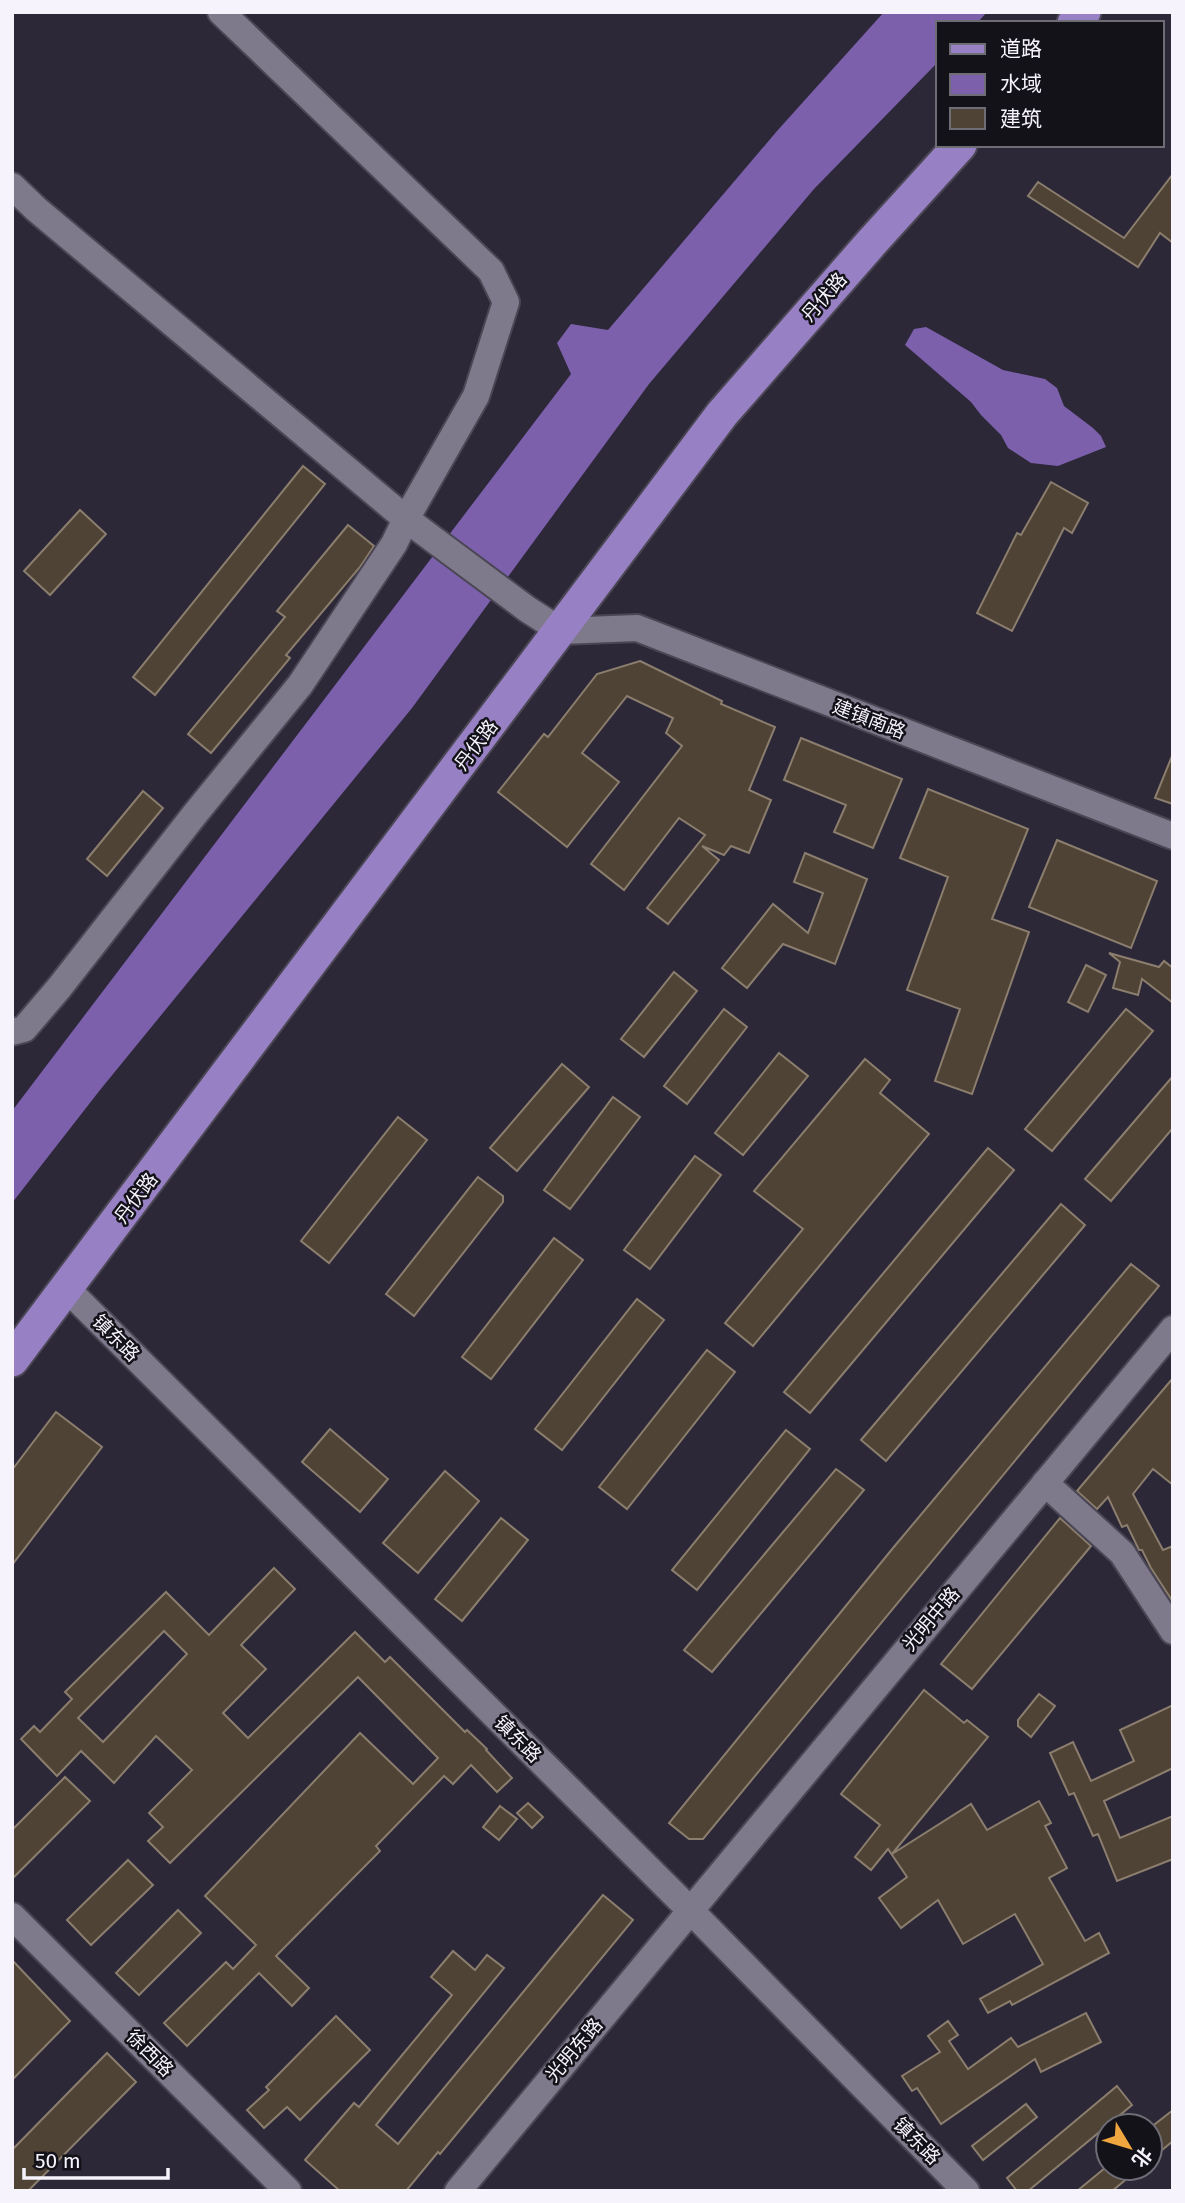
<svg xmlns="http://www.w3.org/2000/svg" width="1185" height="2203" viewBox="0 0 1185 2203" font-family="'Fira Sans','Noto Sans SC',sans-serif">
<rect width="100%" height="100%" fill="#2c2837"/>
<!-- water -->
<g fill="#7c60ac">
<path d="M884,12H987L977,23H938V62L814,189L649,384L412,708L100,1090L12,1203V1111L571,374L557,343L571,324L608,330L777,131Z"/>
<path d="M926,327L1003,370L1045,379L1057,388L1064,406L1093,428L1101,436L1106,447L1058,466L1031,463L1008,448L1001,435L981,415L971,402L905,345L914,329Z"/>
</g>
<!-- building -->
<g fill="#4f4335" stroke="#8b7e6e" stroke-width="2" fill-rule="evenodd">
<path d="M1173,174V243L1160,233L1138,267L1028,196L1038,182L1124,238Z"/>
<path d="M303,466L325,484L155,695L133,677Z"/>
<path d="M1051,482L1088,503L1072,533L1064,528L1012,631L977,613L1017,533L1021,535Z"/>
<path d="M80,510L106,534L50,595L24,571Z"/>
<path d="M348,525L374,546L360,567L286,655L290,658L211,753L188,734L285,617L277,611Z"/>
<path d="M640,661L722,701L721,704L775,727L749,790L771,800L749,853L731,846L724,855L702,846L719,860L668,924L647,908L705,835L679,818L624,890L591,864L682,746L666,733L673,718L627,696L582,753L619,782L567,847L498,792L544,734L548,737L597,674Z"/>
<path d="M801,738L902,779L873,848L834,832L846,805L784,780Z"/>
<path d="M1172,756H1173V804L1155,798Z"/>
<path d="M928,789L1028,829L992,919L1029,932L972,1094L935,1081L960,1009L907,990L948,877L900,858Z"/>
<path d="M143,791L163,808L107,876L87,859Z"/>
<path d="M1057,840L1157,881L1131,948L1029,907Z"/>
<path d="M805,853L867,879L835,964L783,944L747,988L722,968L773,904L808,933L823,893L794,882Z"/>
<path d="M1109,953L1159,967L1164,961L1173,968V1003L1142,979L1138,995L1113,988L1120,962Z"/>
<path d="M1086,965L1106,975L1088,1012L1068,1002Z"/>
<path d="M674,972L697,991L644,1057L621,1039Z"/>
<path d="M724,1009L747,1027L687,1104L664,1086Z"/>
<path d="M1126,1009L1153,1031L1052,1151L1025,1129Z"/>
<path d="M779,1053L808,1076L743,1155L715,1133Z"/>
<path d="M865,1059L890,1080L880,1093L929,1134L753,1346L725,1323L803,1229L754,1191Z"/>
<path d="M562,1064L589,1087L517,1171L490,1148Z"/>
<path d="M1173,1076V1128L1111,1201L1085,1179Z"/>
<path d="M613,1097L640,1117L570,1209L544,1190Z"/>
<path d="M398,1117L427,1140L329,1263L301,1241Z"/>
<path d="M988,1148L1014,1170L810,1413L784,1392Z"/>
<path d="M695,1156L721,1175L650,1269L624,1250Z"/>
<path d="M478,1177L503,1196V1202L414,1316L386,1294Z"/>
<path d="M1061,1204L1085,1225L886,1461L861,1440Z"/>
<path d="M554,1238L583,1260L491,1379L462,1357Z"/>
<path d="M1131,1264L1159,1286L703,1839H689L669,1823L893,1548Z"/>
<path d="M637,1299L664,1320L562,1450L535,1429Z"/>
<path d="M707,1350L735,1372L627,1509L599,1487Z"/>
<path d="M1173,1378V1485L1153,1469L1133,1494L1163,1550L1173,1546V1602L1151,1568L1142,1550H1139L1127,1525L1122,1527L1108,1497L1097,1509L1077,1491Z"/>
<path d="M56,1412L102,1447L12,1565V1470Z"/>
<path d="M330,1429L388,1479L360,1512L302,1462Z"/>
<path d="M786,1430L810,1449L697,1590L672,1570Z"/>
<path d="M836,1469L864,1490L712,1672L684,1650Z"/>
<path d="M445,1471L479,1501L418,1573L383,1543Z"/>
<path d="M501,1518L528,1540L462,1621L435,1599Z"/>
<path d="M1060,1518L1091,1546L972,1689L941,1664Z"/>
<path d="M274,1568L295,1589L241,1645L266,1669L223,1713L248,1738L355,1632L385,1662L390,1657L465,1732L467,1730L487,1749L486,1750L512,1778L497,1792L471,1765L453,1784L444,1776L376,1846L380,1851L276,1956L309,1988L292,2006L259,1973L187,2046L164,2023L226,1962L233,1969L256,1945L205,1896L360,1733L413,1784L438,1758L358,1677L170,1863L148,1841L163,1827L149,1813L192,1770L156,1736L114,1783L81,1751L57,1776L21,1739L34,1726L40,1732L72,1699L65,1692L166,1592L209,1635ZM164,1631L187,1654L103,1742L78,1718Z"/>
<path d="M924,1690L964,1723L967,1720L988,1737L892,1854L971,1804L987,1830L1039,1801L1051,1823L1045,1826L1067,1868L1049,1878L1085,1941L1099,1933L1109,1953L1012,2005L1010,2001L988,2013L980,1999L1043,1964L1015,1914L963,1944L938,1900L901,1928L879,1898L907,1877L888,1849L871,1870L855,1857L880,1825L841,1794Z"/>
<path d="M1039,1694L1055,1706L1031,1737L1018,1726V1720Z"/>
<path d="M1173,1705V1768L1104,1801L1120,1838L1173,1816V1859L1117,1881L1098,1834L1093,1836L1074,1793L1069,1795L1050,1753L1073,1742L1091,1781L1134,1761L1120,1730Z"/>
<path d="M65,1777L90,1801L12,1879V1830Z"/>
<path d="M528,1803L543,1817L532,1828L517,1813Z"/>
<path d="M500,1806L517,1819L499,1840L483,1827Z"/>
<path d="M128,1860L153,1885L91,1945L67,1920Z"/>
<path d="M603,1895L633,1920L440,2154L438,2152L406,2191H340L305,2160L354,2103L359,2107L452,1995L431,1977L453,1951L475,1970L487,1955L504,1968L376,2125L398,2144Z"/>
<path d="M178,1910L201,1933L139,1995L116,1973Z"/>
<path d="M12,1960L70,2021L12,2080Z"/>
<path d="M1086,2013L1101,2042L1041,2072L1035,2059L941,2124L917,2088L912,2091L902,2076L940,2052L928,2036L948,2021L958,2035L949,2041L968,2069L1011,2038L1018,2047Z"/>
<path d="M336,2016L370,2050L300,2120L287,2107L264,2128L247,2110L269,2090L266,2087Z"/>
<path d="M107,2053L136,2082L28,2191H12V2150Z"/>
<path d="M1117,2086L1132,2105L1028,2191H1017L1007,2178Z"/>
<path d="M1026,2104L1037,2117L983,2160L972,2146Z"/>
<path d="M1173,2110V2141L1150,2160V2128Z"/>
<path d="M1105,2168H1140L1112,2191H1077Z"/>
</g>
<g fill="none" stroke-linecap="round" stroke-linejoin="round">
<!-- minor casing -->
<g stroke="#4b4654" stroke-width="30">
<g id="minor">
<path d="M12,186L36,209L406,519L527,609L561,631L637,628L1173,836"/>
<path d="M12,1032L24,1029L59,988L195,814L300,685L394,544L406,519L476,396L506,302L491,271L221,12"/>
<path d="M67,1289L690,1910L966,2191"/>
<path d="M1045,1483L1122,1553L1173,1631"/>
<path d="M12,1916L288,2191"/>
<path d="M458,2191L1173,1329"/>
</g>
</g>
<!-- major casing -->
<g stroke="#4b4654" stroke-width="37">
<g id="major">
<path d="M1074,23L1084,12"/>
<path d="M12,1360L722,414L872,242L960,145"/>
</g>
</g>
<!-- minor -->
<use href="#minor" stroke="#7e798b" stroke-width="26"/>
<!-- major -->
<use href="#major" stroke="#9880c4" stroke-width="33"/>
</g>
<g text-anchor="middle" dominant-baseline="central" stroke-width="5" stroke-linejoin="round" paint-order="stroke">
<!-- street labels -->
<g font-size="19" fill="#f6f3fd" stroke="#141219">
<text transform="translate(824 297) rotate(-49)">丹伏路</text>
<text transform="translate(869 719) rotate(21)">建镇南路</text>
<text transform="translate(476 745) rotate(-53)">丹伏路</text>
<text transform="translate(136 1198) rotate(-53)">丹伏路</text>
<text transform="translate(116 1338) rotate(45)">镇东路</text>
<text transform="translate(931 1619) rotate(-50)">光明中路</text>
<text transform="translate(518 1739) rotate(45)">镇东路</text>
<text transform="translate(574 2050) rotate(-50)">光明东路</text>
<text transform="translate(150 2053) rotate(45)">徐西路</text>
<text transform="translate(917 2141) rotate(45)">镇东路</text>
</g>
</g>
<!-- border -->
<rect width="1185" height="2203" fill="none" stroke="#f6f3fd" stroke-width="28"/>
<!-- legend -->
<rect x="936" y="21" width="228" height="126" fill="#141219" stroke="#6e6c74" stroke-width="2"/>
<rect x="950" y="44" width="35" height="10" fill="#9880c4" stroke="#6e6c74" stroke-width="2"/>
<text x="1000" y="56" font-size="21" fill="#f6f3fd">道路</text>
<rect x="950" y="74" width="35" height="21" fill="#7c60ac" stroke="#6e6c74" stroke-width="2"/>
<text x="1000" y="91" font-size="21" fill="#f6f3fd">水域</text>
<rect x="950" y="108" width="35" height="21" fill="#4f4335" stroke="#6e6c74" stroke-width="2"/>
<text x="1000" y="126" font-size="21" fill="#f6f3fd">建筑</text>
<!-- north arrow -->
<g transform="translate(1129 2147) rotate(128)"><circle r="33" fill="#141219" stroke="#6e6c74" stroke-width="2"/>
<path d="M0-5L12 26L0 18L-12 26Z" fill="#f0a63e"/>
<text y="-10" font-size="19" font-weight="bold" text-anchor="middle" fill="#f6f3fd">北</text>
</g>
<!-- scale -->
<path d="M24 2168v10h144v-10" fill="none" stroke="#f6f3fd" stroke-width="3.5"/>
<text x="35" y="2168" font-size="21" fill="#f6f3fd" stroke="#141219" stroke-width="5" paint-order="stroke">50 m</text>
</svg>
